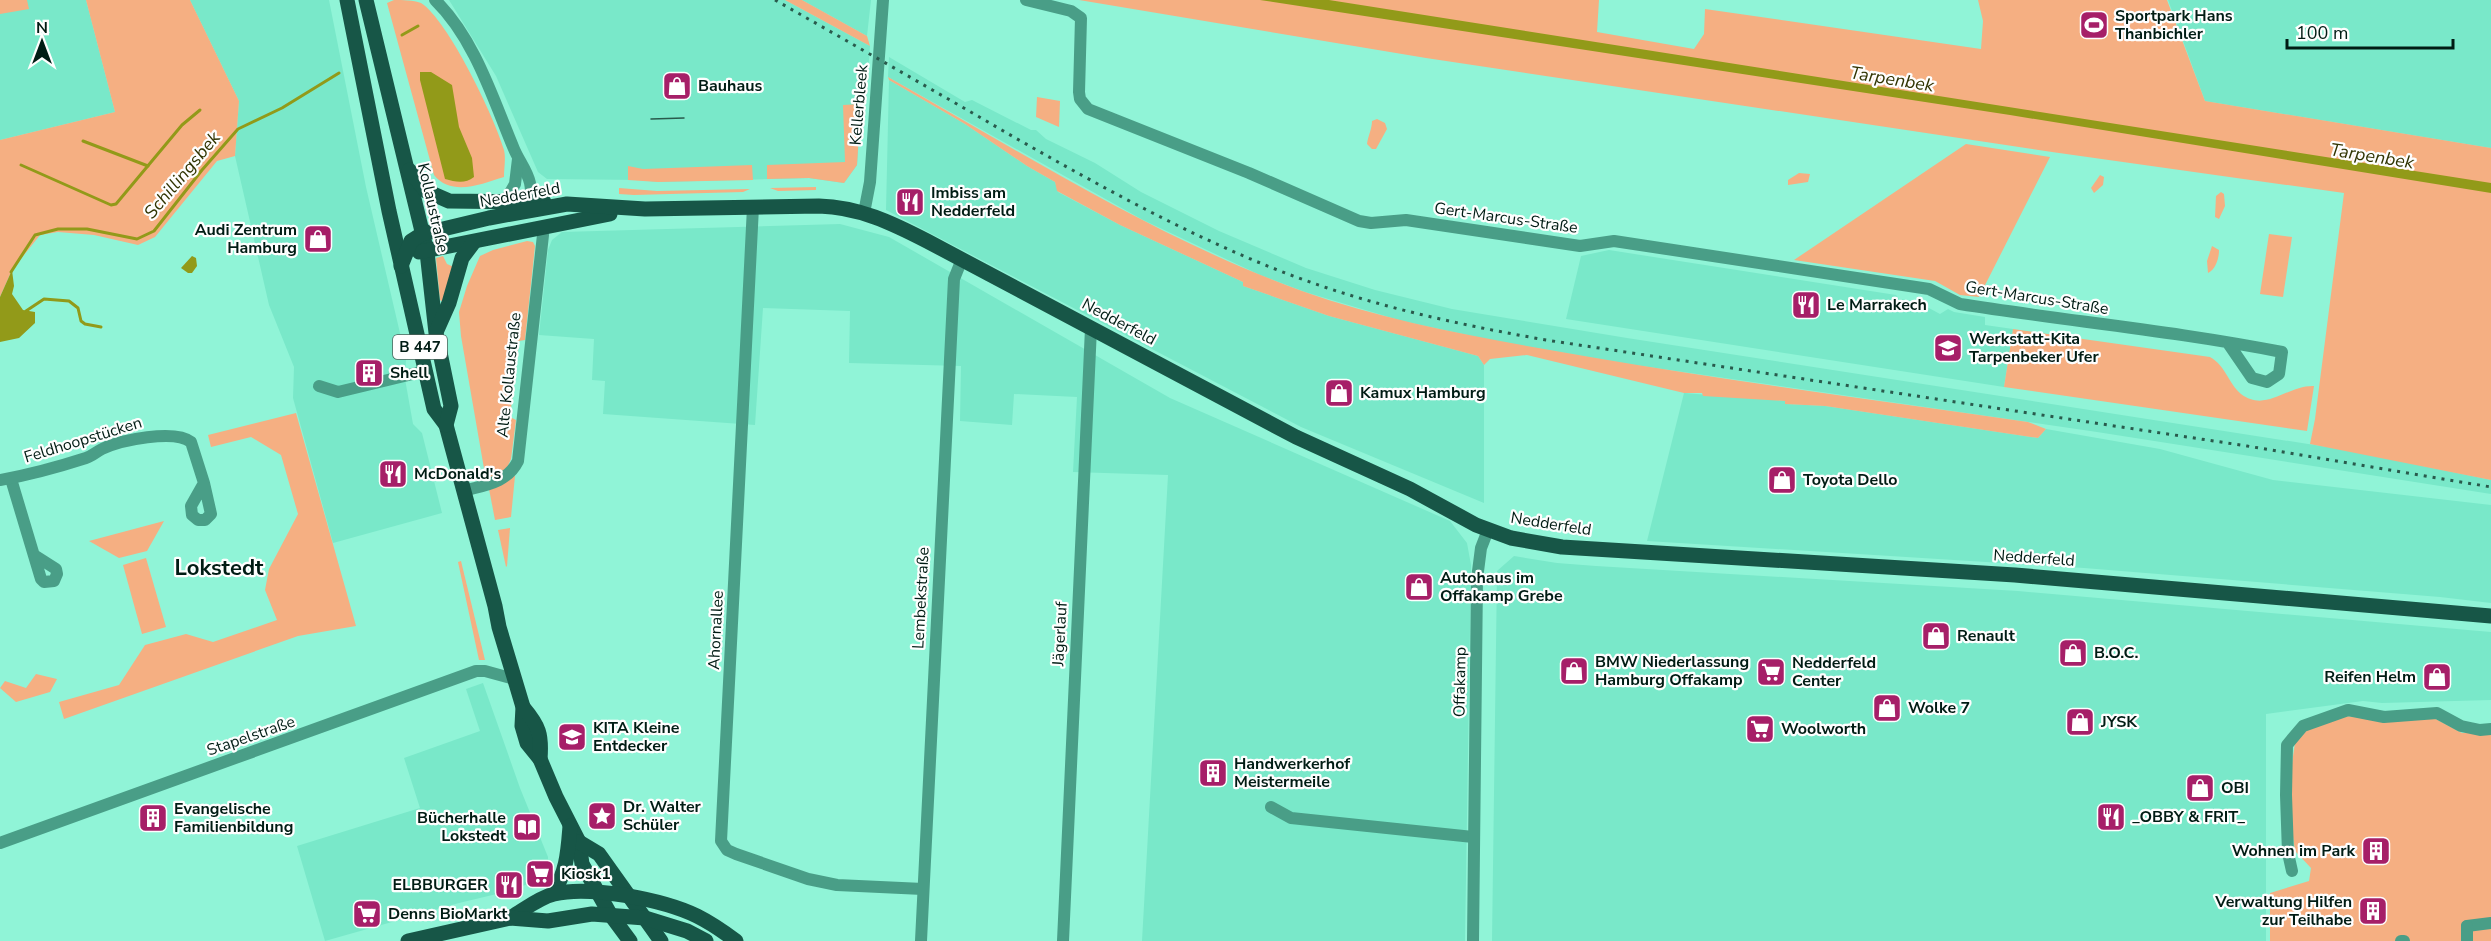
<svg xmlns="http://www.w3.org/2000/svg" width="2491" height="941" viewBox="0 0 2491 941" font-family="'Nunito Sans',sans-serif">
<rect width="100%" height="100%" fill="#90f4d7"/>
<!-- built -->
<g fill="#79e8c9">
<path d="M0,0H86L115,112L0,140Z"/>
<path d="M190,0H329L366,187L406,359L405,379L413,424L422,433L442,513L333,543L293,398L294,367L269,305L235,156L239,101Z"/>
<path d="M449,0H785L870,46L867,87L861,104L857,165L844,183L809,178L658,182L640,180L547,179L538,172L496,76Z"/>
<path d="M802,0H871L867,36Z"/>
<path d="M2168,0H2491V148L2205,101Z"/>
<path d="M889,57L965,102L972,100L1031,130H1036L1046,139L1095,163L1141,192L1219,231L1306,268L1375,290L1452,309L1627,338L2340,449L2491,480V494L2097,432L1628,364L1495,341L1402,321L1305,292L1260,275L1143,220L888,77Z"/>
<path d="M889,80L965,124L1027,166L1055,182L1058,192L1120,225L1243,282V286L1329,316L1478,356L1484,365V503L1301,427L886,210Z"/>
<path d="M840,224L889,237L1170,398L1450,521L1467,543L1471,565L1465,941H1142L1168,475L1073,472L1077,397L1014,394L1012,425L960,421L961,366L849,363L850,311L763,308L755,425L603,414L605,381L592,380L594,339L539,335L548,250L552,240L562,232Z"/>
<path d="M1609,250L1896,295L1899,299L1927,303V307L1940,314L1948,309L1954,312L1985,317V325L2013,329L2004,387L1566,319L1581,256Z"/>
<path d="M1684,393L1785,401L1786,404L1825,406L2038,438L2046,429L2160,449L2273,480L2491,505V603L2440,597L2084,568L1647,541Z"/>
<path d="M1514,556L1557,563L1596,566L2018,591L2491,632V700L2382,703L2363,701L2266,714V941H1492L1497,571Z"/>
<path d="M483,683L520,788L548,857V877L505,892L459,903L325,941L297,846L420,808L404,758L480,731L466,689Z"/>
</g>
<!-- green -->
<g fill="#f5af82">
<path d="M0,0H27L29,9L0,14Z"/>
<path d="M86,0H190L239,101L235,156L217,161L155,237L138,245L94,235L58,232L40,235L12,270L0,297V140L115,112Z"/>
<path d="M394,0C403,0 413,0 421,3C448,20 495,118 504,150C506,158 504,169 504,177C481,184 452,197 434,175L387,3Z"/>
<path d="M785,0H802L867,36L870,46Z"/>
<path d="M1079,0H1599L1597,32L1694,49L1704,34L1705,9L1981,49L1983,21L1978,0H2167L2205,101L2491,148V480L2310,444L2315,419L2344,193L2052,152L1426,58Z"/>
<path d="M888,77C1023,153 1156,238 1302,291C1395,324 1493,340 1590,357C1736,382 1882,401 2028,422L2046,429L2038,438L1825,406L1785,404V401L1703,396L1702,393H1684L1527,355L1490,359L1484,365L1478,356L1329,316L1243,286V282L1120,225L1057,191L1055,182L1027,166L965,124L889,80Z"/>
<path d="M1037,97L1060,101L1059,127L1036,117Z"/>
<path d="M861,104L857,165L844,183L809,178L767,179V165L845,162L843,105Z"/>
<path d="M1377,119L1385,123L1387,129L1376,149H1372L1367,144C1368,136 1372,129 1372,121Z"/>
<path d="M1966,144L2050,157L1979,297L1960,295L1935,281L1794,260Z"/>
<path d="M752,165L753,180L658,182L628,180V166L643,169Z"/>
<path d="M1799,173L1810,174L1808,182L1788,185V180Z"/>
<path d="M2100,175L2104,177L2103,185L2094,193L2091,188Z"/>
<path d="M816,187V190L778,191L770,188Z"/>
<path d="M619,188L657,191L750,189L743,192L634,195L619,194Z"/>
<path d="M2221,192L2224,194L2225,206L2219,219L2215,217L2216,196Z"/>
<path d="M2269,234L2292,237L2283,297L2260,294Z"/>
<path d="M527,241L533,242L535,246L525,340L519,341L510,417L516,420L511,459L507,468L486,480L461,336L459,312L467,286L480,256L493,250Z"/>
<path d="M2212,246L2219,250C2219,258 2216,269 2208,273L2207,261Z"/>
<path d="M443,256L447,264L454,267L443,302L440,300L436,258Z"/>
<path d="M2013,329L2210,357C2226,366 2228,383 2241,394C2266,413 2287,385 2314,386L2307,431L2004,387Z"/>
<path d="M296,413L356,626L298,636L64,719L59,702L119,685L145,645L186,634L213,642L277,620L265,590L269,569L298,514L281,455L251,437L211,447L208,435Z"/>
<path d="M513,475L515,476L511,517L495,520L489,489Z"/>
<path d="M164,521L147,551L119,558L89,541Z"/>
<path d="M510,528L507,566L506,567L498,530Z"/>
<path d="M146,558L166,627L142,634L123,565Z"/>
<path d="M461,561L485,660H479L458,562Z"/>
<path d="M36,674L57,679L50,692L16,702L0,688L5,681L26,688Z"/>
<path d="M2346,716L2383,720L2432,717L2462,733L2491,732V941H2270V893L2309,881L2311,868L2295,851L2292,830V763L2295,743L2308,729Z"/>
</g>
<!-- water -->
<g fill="#929a19">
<path d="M1260,0H1329L2491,183V193L2010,115Z"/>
<path d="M420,72H431L452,85L459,127L472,158L474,177C465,184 456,182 445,179L420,80Z"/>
<path d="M192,256L196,258L197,266L192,273H188L181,268Z"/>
<path d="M12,270L14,286L12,294L23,310L35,312V323L19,338L0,342V297Z"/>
</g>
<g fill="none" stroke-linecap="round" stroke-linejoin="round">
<!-- stream -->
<g stroke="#929a19" stroke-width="3">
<path d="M402,35L418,26"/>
<path d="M83,141L148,166"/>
<path d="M21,165L111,205L116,204L182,125L200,110"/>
<path d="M11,272L35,235L58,229H87L137,239L154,231L202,170L238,129L282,108L339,73"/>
<path d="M26,311L44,299L69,301L78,308L81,321L85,324L101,327"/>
</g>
<!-- minor -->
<g stroke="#499e87" stroke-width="12">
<path d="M435,0C475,39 493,99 514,149C519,161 527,170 530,183C532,192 531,201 531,210"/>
<path d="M1026,0L1071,11L1081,18L1079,92L1080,99L1088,109L1249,173L1359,221L1371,223L1406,220L1580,246L1614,241L1929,289L1960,304C2067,321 2176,331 2282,352L2279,374L2267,382L2252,378L2228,343"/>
<path d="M502,207L515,184L518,159"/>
<path d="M753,207L721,841L727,850L736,854L808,879L837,885L923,889"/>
<path d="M864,213L870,182L883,0"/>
<path d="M319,386L338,392L425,371"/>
<path d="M11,479L41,579L44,582L54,581L57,574L56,569L34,555"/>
<path d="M0,480C29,475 58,467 86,458C92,456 96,452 102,449C120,440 175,429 191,442L204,483L191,506L192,515L198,520H205L211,514L204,483"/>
<path d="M463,491C485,485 507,483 518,461L543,235L541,227"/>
<path d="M1271,807L1291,818L1473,837"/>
<path d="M0,843L476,671H485L514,679"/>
<path d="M2292,871L2288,853L2286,795L2287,745L2303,726L2348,710L2384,717L2437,713L2461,726L2480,730L2491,729"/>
<path d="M2467,926L2491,923"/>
<path d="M921,941L954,279L962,259"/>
<path d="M1063,941L1091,328"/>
<path d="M1473,941L1477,579L1481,548L1488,530"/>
<path d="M2401,941H2404"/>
<path d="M2467,941V926"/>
</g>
<!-- major -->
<g stroke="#175647" stroke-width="15">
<path d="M347,0L389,211L434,409L446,425L495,606L499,627L523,707L522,726L527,743L540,759L556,797L579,842L582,864L610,914L630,941"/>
<path d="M366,0L427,252L436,333L451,406L446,425"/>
<path d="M409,170L426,191L449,201L544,202"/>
<path d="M419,252L610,214"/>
<path d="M401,266L411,241L422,234L489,218L567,204L645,209L819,206C859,207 892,223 927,241L1296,437L1410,489L1476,525L1511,538L1562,547L2015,575L2491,616"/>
<path d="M437,330L449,303L462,258L474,242"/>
<path d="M523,707C539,726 542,734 540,759"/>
<path d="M579,842L599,854L661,941"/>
<path d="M552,894C567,873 568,851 570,826"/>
<path d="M510,918C524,910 538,898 554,894C590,885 664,900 697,916C711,923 724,932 736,941"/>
<path d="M408,941L510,918L548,921L592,914L645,918L687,931L706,941"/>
</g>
<!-- tram -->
<path stroke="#295a4c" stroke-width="1.5" d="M651,119L684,118"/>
<!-- rail -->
<path stroke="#295a4c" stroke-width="3" stroke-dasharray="3 6" stroke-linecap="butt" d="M775,0C856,46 938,93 1019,140C1109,191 1199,241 1296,277C1377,307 1461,325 1546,340L2247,446L2491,487"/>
</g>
<!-- icons -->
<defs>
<g id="stadium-square" transform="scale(1.5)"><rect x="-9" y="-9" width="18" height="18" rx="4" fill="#a61f68" stroke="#fefefe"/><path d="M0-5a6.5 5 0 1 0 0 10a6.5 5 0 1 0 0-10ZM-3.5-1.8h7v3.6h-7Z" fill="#fff"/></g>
<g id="shop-square" transform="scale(1.5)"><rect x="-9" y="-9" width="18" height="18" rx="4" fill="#a61f68" stroke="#fefefe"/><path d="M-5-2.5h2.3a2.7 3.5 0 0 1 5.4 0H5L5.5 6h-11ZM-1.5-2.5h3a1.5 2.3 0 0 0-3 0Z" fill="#fff"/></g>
<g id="restaurant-square" transform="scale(1.5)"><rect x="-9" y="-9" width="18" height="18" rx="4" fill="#a61f68" stroke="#fefefe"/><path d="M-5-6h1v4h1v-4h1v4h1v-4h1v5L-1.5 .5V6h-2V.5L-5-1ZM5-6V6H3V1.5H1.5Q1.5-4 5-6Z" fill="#fff"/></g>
<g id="school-square" transform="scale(1.5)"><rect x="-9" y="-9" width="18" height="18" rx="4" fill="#a61f68" stroke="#fefefe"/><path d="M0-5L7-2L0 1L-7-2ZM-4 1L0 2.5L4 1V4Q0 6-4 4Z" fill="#fff"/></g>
<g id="building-square" transform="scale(1.5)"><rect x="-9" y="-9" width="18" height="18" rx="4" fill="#a61f68" stroke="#fefefe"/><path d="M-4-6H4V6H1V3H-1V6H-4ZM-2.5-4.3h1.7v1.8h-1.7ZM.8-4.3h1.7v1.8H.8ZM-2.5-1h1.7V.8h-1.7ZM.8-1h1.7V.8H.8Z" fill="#fff"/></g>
<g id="supermarket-square" transform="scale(1.5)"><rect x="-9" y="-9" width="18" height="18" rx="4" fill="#a61f68" stroke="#fefefe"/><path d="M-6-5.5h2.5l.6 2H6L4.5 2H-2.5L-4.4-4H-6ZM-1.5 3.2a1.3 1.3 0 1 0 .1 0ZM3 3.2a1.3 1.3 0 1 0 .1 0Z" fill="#fff"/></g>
<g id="sight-square" transform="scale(1.5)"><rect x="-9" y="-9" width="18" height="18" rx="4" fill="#a61f68" stroke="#fefefe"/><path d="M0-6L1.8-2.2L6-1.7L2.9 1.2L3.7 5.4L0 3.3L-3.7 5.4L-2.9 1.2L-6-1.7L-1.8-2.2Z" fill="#fff"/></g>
<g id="library-square" transform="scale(1.5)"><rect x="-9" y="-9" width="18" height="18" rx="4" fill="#a61f68" stroke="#fefefe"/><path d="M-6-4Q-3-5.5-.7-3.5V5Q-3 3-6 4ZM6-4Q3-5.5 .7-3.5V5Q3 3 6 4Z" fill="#fff"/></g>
</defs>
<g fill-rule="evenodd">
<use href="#stadium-square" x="2094" y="25"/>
<use href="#shop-square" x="677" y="86"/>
<use href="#restaurant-square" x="910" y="202"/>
<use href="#shop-square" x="318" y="239"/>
<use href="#restaurant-square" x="1806" y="305"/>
<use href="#school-square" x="1948" y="348"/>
<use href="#building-square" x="369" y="373"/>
<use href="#shop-square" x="1339" y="393"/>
<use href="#restaurant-square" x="393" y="474"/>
<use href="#shop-square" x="1782" y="480"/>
<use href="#shop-square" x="1419" y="587"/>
<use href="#shop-square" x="1936" y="636"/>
<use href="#shop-square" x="2073" y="653"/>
<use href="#shop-square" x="1574" y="671"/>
<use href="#supermarket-square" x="1771" y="672"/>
<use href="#shop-square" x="2437" y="677"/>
<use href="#shop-square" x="1887" y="708"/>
<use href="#shop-square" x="2080" y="722"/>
<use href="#supermarket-square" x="1760" y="729"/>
<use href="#school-square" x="572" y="737"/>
<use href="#building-square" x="1213" y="773"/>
<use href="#shop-square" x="2200" y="788"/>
<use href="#sight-square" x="602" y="816"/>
<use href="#restaurant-square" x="2111" y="817"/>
<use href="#building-square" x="153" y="818"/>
<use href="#library-square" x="527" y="827"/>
<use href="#building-square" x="2376" y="851"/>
<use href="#supermarket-square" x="540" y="874"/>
<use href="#restaurant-square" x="509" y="885"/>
<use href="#building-square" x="2373" y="911"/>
<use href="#supermarket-square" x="367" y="914"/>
</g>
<g text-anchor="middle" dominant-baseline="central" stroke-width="4.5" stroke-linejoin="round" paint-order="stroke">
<!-- shield labels -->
<rect fill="#fefefe" stroke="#4c605a" stroke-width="1.5" x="393" y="335" width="54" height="24" rx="4.5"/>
<g font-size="15" font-weight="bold" fill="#001c14">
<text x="420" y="347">B 447</text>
</g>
<!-- poi labels -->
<g font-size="16" font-weight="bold" fill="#001c14" stroke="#fefefe" text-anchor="start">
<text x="2115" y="16">Sportpark Hans<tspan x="2115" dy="18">Thanbichler</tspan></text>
<text x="698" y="86">Bauhaus</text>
<text x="931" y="193">Imbiss am<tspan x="931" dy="18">Nedderfeld</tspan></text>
<text x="297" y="230" text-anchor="end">Audi Zentrum<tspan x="297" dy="18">Hamburg</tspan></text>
<text x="1827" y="305">Le Marrakech</text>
<text x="1969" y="339">Werkstatt-Kita<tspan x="1969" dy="18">Tarpenbeker Ufer</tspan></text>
<text x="390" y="373">Shell</text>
<text x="1360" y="393">Kamux Hamburg</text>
<text x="414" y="474">McDonald's</text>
<text x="1803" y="480">Toyota Dello</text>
<text x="1440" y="578">Autohaus im<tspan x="1440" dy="18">Offakamp Grebe</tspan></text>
<text x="1957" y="636">Renault</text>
<text x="2094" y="653">B.O.C.</text>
<text x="1595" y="662">BMW Niederlassung<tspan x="1595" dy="18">Hamburg Offakamp</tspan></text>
<text x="1792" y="663">Nedderfeld<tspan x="1792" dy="18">Center</tspan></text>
<text x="2416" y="677" text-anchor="end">Reifen Helm</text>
<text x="1908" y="708">Wolke 7</text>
<text x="2101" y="722">JYSK</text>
<text x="593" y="728">KITA Kleine<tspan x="593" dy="18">Entdecker</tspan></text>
<text x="1781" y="729">Woolworth</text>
<text x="1234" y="764">Handwerkerhof<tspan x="1234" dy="18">Meistermeile</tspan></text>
<text x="2221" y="788">OBI</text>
<text x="623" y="807">Dr. Walter<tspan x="623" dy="18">Schüler</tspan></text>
<text x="174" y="809">Evangelische<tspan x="174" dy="18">Familienbildung</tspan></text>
<text x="2132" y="817">_OBBY &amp; FRIT_</text>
<text x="506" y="818" text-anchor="end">Bücherhalle<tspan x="506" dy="18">Lokstedt</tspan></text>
<text x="2355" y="851" text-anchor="end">Wohnen im Park</text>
<text x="561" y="874">Kiosk1</text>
<text x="488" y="885" text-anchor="end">ELBBURGER</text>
<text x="2352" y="902" text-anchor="end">Verwaltung Hilfen<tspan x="2352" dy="18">zur Teilhabe</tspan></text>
<text x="388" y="914">Denns BioMarkt</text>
</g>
<!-- street labels -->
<g font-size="16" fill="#001c14" stroke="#fefefe">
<text transform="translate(859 105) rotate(-85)">Kellerbleek</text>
<text transform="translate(520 195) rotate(-10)">Nedderfeld</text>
<text transform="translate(433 208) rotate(77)">Kollaustraße</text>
<text transform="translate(1506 218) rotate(8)">Gert-Marcus-Straße</text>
<text transform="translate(2037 298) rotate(9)">Gert-Marcus-Straße</text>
<text transform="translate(1119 322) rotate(28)">Nedderfeld</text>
<text transform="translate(509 375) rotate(-84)">Alte Kollaustraße</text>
<text transform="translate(83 440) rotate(-17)">Feldhoopstücken</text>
<text transform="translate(1551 524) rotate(9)">Nedderfeld</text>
<text transform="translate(2034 558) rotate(4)">Nedderfeld</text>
<text transform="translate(921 598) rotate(-87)">Lembekstraße</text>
<text transform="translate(716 630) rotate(-87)">Ahornallee</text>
<text transform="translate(1060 634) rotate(-87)">Jägerlauf</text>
<text transform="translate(1460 682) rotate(-89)">Offakamp</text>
<text transform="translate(251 736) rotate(-19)">Stapelstraße</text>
</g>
<!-- water labels -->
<g font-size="18" font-style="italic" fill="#313402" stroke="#fefefe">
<text transform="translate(1892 79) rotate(9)">Tarpenbek</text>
<text transform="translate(2372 156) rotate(9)">Tarpenbek</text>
<text transform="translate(182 175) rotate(-50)">Schillingsbek</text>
</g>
<!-- district labels -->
<g font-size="22" font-weight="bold" fill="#001c14" stroke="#fefefe">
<text x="219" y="568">Lokstedt</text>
</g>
</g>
<!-- north arrow -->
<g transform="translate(42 42)" stroke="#fefefe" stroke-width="4.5" paint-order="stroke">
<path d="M0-4.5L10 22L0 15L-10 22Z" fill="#001c14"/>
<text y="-9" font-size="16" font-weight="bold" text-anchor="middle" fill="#001c14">N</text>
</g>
<!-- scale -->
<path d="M2287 39v9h166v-9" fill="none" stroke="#001c14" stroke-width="3"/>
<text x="2296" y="39" font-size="18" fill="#001c14" stroke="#fefefe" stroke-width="4.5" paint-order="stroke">100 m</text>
</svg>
